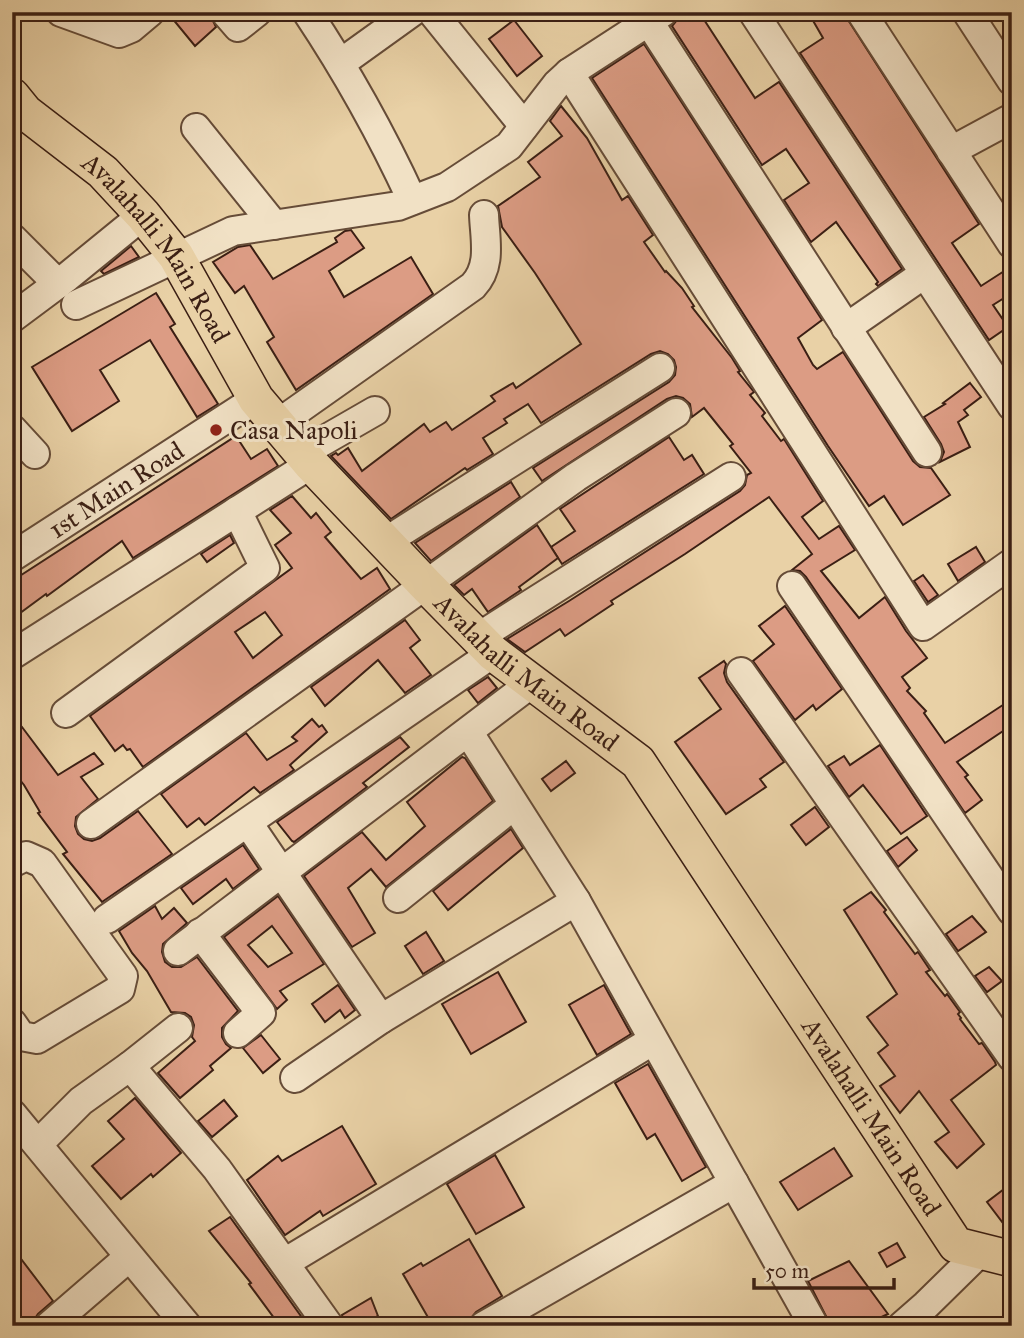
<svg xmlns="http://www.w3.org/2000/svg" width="1024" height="1338" viewBox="0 0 1024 1338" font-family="'IM FELL Great Primer',serif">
<rect width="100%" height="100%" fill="#e9d1a6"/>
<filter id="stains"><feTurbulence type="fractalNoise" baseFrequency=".00286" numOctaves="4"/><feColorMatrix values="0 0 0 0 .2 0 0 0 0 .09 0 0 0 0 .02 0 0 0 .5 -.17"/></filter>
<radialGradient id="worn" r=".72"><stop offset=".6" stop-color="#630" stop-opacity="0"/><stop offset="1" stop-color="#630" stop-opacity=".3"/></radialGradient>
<!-- building -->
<g fill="#dc9c84" stroke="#3b1f14" stroke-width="2" fill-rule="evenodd">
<path d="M167,12H209L216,27L195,46Z"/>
<path d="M679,12H699L755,98L779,82L902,269L878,286L876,284L878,282L836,222L811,242L784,200L809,183L786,149L762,165L672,26L677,20Z"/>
<path d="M808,12H843L979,224L952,243L981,286L1012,266V293L993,305L1008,327L989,340L800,53L823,38Z"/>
<path d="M514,20L542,56L517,76L489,39Z"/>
<path d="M644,44L822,320L798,338L813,365L817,369L843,352L913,461L920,467L931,468L950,495L903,525L884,496L869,506L828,446L592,78Z"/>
<path d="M561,106L587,138L622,200L628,196L653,235L644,242L665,272L666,271L682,288L694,306L692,307L732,358L740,371L738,372L754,392L750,395L765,413L762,416L781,441L784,439L823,501L802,517L819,539L839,526L855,550L821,571L859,618L885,597L906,631L927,658L902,677L910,688L907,691L926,711L924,713L945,743L1012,699V725L957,762L968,775L965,777L982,800L965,813L806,577L800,571L792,570L812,554L769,497L685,554L611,601L613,604L565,636L560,629L525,652L507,639L569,601L740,491L745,485L747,475L751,473L730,446L733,444L704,408L692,417L690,404L683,398L676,396L667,399L542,481L533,468L669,382L675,375L676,367L674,360L668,354L660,351L651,354L541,423L528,404L504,419L507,423L483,438L493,454L467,470L465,468L391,519L331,456L336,453L338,455L348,448L362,471L424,424L430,432L446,422L452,430L495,401L491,396L513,383L516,388L581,344L535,273L502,227L498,206L540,177L528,162L562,136L550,121Z"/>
<path d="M351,230L364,248L329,271L344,297L411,257L433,294L296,390L267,342L274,337L244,286L235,293L213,262L238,247L250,245L273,279L337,242L335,238L345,231Z"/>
<path d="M131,246L139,257L104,274L101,271Z"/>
<path d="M156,293L175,324L170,327L218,404L197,417L150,340L100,370L119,401L72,431L32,367Z"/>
<path d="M970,383L981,397L964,410L968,415L958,422L970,447L940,462L944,452L941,444L924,417L945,404L943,403Z"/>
<path d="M236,436L251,459L267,449L278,466L133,558L122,541L47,596L46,594L12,619V581Z"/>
<path d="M669,437L684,460L692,455L704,474L562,564L551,547L575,531L560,509Z"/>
<path d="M511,482L520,497L431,561L415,543Z"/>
<path d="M292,496L311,518L316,513L331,532L325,537L361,579L377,568L390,589L143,767L130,749L127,750L123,745L115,751L90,716L292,568L275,545L291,533L270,510ZM265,612L282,635L253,658L235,632Z"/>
<path d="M537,525L558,558L519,587L521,590L488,612L472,589L464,595L454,585Z"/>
<path d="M230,535L234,543L207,562L201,554Z"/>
<path d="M976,547L985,562L958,581L948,564Z"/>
<path d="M923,575L938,595L928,602L914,581Z"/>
<path d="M785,606L842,689L816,710L813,705L795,720L753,661L774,644L759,626Z"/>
<path d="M405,620L420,640L410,648L431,675L405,693L378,660L325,706L311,687Z"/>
<path d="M724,661L726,664L724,673L727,682L784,762L760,779L766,787L726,814L675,742L721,709L699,678Z"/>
<path d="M488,677L497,688L478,703L468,690Z"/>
<path d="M312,719L319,727L322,725L327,732L290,765L294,770L260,793L254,787L205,825L199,818L187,827L161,794L246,733L267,760L297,741L292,737Z"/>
<path d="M22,727L58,775L94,753L103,764L81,777L98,799L76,817L75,826L78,834L84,839L92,841L100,838L138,811L172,854L102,902L63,854L67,852L38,813L40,812L24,785L12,770V734Z"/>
<path d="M400,737L409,747L363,783L367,787L294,842L292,841L277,822Z"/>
<path d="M880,745L927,816L901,834L863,785L849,797L828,766L844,756L850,765Z"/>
<path d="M462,757L465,758L493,801L386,887L371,869L348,888L375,933L352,947L304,876L362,832L386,860L425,826L407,802Z"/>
<path d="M566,761L575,773L551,791L542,779Z"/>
<path d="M815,807L829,827L806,845L791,825Z"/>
<path d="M511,829L523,848L448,910L433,891Z"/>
<path d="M907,837L917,850L898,867L887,851Z"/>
<path d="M243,845L259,869L233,889L226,879L193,904L181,888Z"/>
<path d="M871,892L886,910L884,912L915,954L918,952L930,970L926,972L945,996L947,994L960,1012L958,1014L961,1018L960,1019L979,1044L982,1043L995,1062L996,1065L951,1100L984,1144L957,1168L935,1142L949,1132L919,1091L900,1113L880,1086L895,1076L878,1053L888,1045L867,1017L897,994L844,910Z"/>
<path d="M278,896L324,964L280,991L287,1000L277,1009L224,937ZM272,926L292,953L268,967L248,945Z"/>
<path d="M155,906L162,919L174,908L187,923L163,944L162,952L165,962L172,967H181L197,957L238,1011L222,1028V1037L226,1044L231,1048L210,1066L213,1070L180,1098L158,1073L195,1041L192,1037L194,1025L191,1017L185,1013L171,1012L147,971L132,953L119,931Z"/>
<path d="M972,916L986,932L958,951L946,934Z"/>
<path d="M426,932L444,961L423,974L405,946Z"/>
<path d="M989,967L1002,981L987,992L975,976Z"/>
<path d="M498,972L526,1022L471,1054L442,1004Z"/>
<path d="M338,985L355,1010L345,1018L340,1010L325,1022L312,1004Z"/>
<path d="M604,985L631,1034L597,1055L569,1005Z"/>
<path d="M261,1035L280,1059L263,1073L243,1048Z"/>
<path d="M648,1064L706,1167L682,1181L655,1134L647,1139L615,1083Z"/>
<path d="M135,1098L181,1153L153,1177L151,1174L121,1199L92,1166L124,1139L108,1121Z"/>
<path d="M224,1100L237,1116L212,1137L198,1121Z"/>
<path d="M342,1126L376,1184L323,1216L320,1211L285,1235L247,1180L278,1156L282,1161Z"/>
<path d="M834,1148L852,1176L798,1210L780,1182Z"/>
<path d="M495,1155L524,1207L476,1234L447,1184Z"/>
<path d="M1012,1183V1235L987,1202Z"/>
<path d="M230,1217L308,1326H280L249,1284L251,1283L209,1231Z"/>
<path d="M469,1239L502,1296L476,1312L468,1322L462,1326H433L403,1274L421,1263L423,1266Z"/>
<path d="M897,1243L905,1257L887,1267L879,1253Z"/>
<path d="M12,1247L53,1301L38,1314L30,1326H12Z"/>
<path d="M849,1261L888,1314L862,1326H831L808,1281Z"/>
<path d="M371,1298L378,1316L359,1326H345L342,1315Z"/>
</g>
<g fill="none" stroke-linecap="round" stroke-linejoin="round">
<!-- minor casing -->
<g stroke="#664c38" stroke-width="32">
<g id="minor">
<path d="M61,12L119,33L131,28L150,12"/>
<path d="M225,12L238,27L257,12"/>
<path d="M307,12C347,72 382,135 412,200"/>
<path d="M432,12L524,126"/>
<path d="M753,12L1012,406"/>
<path d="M861,12L1012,244"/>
<path d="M967,12L1012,81"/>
<path d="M649,22L927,452"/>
<path d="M341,63L412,12"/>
<path d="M569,73L923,626L1012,563"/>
<path d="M196,128L274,225"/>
<path d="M951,151L1012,118"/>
<path d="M12,238L58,284"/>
<path d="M76,305L233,231L398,206L447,187L509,146L557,84L569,73L663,12"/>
<path d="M12,318L67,277L143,215"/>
<path d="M846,328L924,274"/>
<path d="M279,423L473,286C492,266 485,240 484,215"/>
<path d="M12,429L35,454"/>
<path d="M302,453L375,411"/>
<path d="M385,542L660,368"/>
<path id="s1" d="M12,557L256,399"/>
<path d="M792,586L1012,911"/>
<path d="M477,638L731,477"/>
<path d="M12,655L311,464"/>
<path d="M741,672L1012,1057"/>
<path d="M66,713L265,568L237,511"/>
<path d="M469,733L576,901L814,1326"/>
<path d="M248,823L381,1019L295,1078"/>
<path d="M91,824L576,477L676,413"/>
<path d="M12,863L26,856L42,863L123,976L120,989L37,1039L21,1036L12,1023"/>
<path d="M398,898L514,805"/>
<path d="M107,919L493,653"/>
<path d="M200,933L261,1013L238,1033"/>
<path d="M178,951L533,682"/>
<path d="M381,1019L576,901"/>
<path d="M130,1066L178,1028"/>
<path d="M12,1114L187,1326"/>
<path d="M38,1144L81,1101L130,1066L217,1169L329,1326"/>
<path d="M286,1262L652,1041"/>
<path d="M49,1326L129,1257"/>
<path d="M484,1326L734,1183"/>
<path d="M902,1326L926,1305L981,1251"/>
</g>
</g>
<!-- major casing -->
<g stroke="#3b1f14" stroke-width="38">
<g id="major">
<path id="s2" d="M12,96L25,112L103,172L143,215L176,256L256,399L311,464L425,584L493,653L638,762L956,1245L1012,1259"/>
</g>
</g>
<!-- minor -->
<use href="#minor" stroke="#f1e1c5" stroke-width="28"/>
<!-- major -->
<use href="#major" stroke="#e9d1a6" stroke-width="35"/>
</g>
<!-- markers -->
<circle fill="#8f2418" stroke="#f1e1c5" stroke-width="2.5" cx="216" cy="430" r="7"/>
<g text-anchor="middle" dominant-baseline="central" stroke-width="6" stroke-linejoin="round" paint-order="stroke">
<!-- street labels -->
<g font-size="26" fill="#3b1f14" stroke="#f1e1c5">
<text stroke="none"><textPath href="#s2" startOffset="212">Avalahalli Main Road</textPath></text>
<text stroke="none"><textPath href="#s1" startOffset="124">1st Main Road</textPath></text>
<text stroke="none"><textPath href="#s2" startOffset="780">Avalahalli Main Road</textPath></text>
<text stroke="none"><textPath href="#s2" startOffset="1348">Avalahalli Main Road</textPath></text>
</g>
<!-- poi labels -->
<g font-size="26" fill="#3b1f14" stroke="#f1e1c5" text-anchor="start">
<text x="230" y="430">Casa Napoli</text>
</g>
</g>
<!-- margin -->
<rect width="1024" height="1338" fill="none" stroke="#e9d1a6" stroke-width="42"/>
<rect x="14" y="14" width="996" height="1310" fill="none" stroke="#3b1f14" stroke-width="3.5"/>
<rect x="21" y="21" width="982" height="1296" fill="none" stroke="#3b1f14" stroke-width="2"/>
<!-- scale -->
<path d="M754 1278v10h140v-10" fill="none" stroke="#3b1f14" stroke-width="3.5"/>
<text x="765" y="1278" font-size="21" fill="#3b1f14" stroke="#f1e1c5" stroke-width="5" paint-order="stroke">50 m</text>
<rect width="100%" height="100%" filter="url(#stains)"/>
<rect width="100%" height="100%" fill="url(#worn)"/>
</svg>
